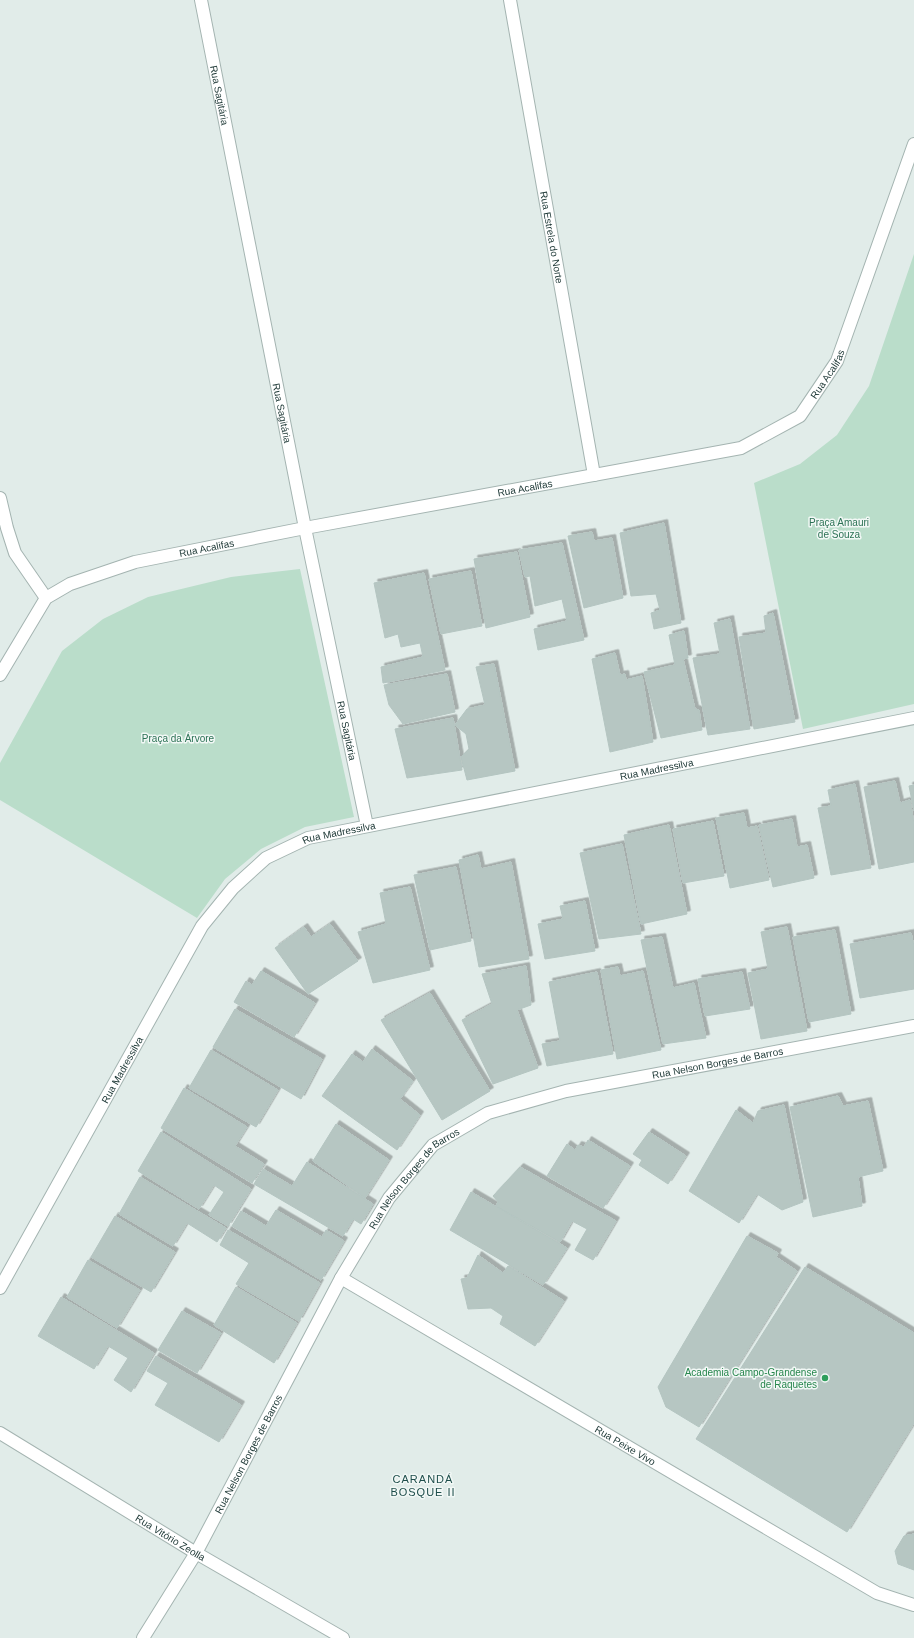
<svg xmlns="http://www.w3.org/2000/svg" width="914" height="1638" viewBox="0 0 914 1638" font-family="Arial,sans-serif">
<defs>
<filter id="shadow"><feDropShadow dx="3.5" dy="-3.5" stdDeviation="0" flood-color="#0004"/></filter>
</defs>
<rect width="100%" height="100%" fill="#e1ece9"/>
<!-- green -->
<g fill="#baddca">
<path d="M914,254V704L803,729L754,483L800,464L837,435L869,386Z"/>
<path d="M300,569L354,817L305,827L261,849L225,879L197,918L0,800V763L62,651L103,619L148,597L231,577Z"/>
</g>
<!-- building -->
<g fill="#b6c6c2" stroke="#b4c5c1" filter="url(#shadow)">
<path d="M664,523L681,623L654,629L651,613L660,610L656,594L631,596L620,533Z"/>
<path d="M592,532L594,541L612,538L623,598L584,608L568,536Z"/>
<path d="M562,543L584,640L538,650L534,629L567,621L562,599L535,606L530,576L525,577L519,550Z"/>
<path d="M517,552L530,617L486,628L474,559Z"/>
<path d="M471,571L482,626L441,634L429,579Z"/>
<path d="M424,573L445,670L383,683L381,667L423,657L420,643L401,647L398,634L385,638L374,583Z"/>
<path d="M773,613L795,722L754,729L739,637L766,633L764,616Z"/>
<path d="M730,619L750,729L708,735L693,658L720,654L714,623Z"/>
<path d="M684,631L688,658L683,659L695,709L699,710L702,730L661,738L644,672L675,665L669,635Z"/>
<path d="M615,653L620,675L625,674L626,680L642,676L653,742L610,752L592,659Z"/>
<path d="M494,664L515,771L467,780L461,757L469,749L466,734L455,725L467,709L485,705L476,667Z"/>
<path d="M447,674L455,712L403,724L389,705L384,685Z"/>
<path d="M453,718L462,770L407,778L395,729Z"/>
<path d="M895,781L900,803L910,800L914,824V862L879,869L864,787Z"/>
<path d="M855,784L871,868L831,875L818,808L831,806L828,790Z"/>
<path d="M914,785V811L909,786Z"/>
<path d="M744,813L747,828L757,826L769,880L730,888L716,818Z"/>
<path d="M792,819L797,847L807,845L814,878L773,887L759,825Z"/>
<path d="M713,821L724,876L683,883L673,829Z"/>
<path d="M669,825L687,914L641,924L624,835Z"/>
<path d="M622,844L641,934L599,939L580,853Z"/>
<path d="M478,855L481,869L511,862L529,959L479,967L459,860Z"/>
<path d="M456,867L471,941L430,950L414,875Z"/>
<path d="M410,887L430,970L373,983L358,932L386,924L380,893Z"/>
<path d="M585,901L595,951L545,959L538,924L563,919L560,906Z"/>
<path d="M330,924L358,961L308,994L275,948L304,927L311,937Z"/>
<path d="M787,927L807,1031L761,1039L748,973L768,969L761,932Z"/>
<path d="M835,930L851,1014L809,1022L793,937Z"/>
<path d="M911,933L914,946V989L860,998L850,944Z"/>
<path d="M662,937L673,988L694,983L706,1038L663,1044L641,940Z"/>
<path d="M526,966L531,1005L517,1010L538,1068L493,1084L462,1020L492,1004L482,974Z"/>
<path d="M618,967L620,976L643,971L661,1050L617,1059L601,970Z"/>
<path d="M261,971L315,1003L294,1037L234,1002L246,981L252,985Z"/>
<path d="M597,972L613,1054L547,1066L542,1044L560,1041L549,982Z"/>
<path d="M742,972L750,1009L705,1016L698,979Z"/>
<path d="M430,993L490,1091L442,1120L381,1020Z"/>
<path d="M235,1009L322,1059L301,1099L213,1047Z"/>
<path d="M372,1049L413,1081L400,1099L420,1115L397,1150L322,1096L352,1054L363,1062Z"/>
<path d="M211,1050L278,1090L256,1127L189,1088Z"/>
<path d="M184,1088L247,1127L235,1146L264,1164L252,1183L161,1128Z"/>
<path d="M838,1096L843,1106L868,1101L883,1171L858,1177L862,1206L813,1217L790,1107Z"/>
<path d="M784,1105L803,1202L782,1210L757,1194L739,1223L689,1191L736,1110L753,1123L758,1111Z"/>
<path d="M336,1124L389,1160L365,1198L313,1161Z"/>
<path d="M161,1132L251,1189L228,1226L209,1215L224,1192L214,1185L199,1209L138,1171Z"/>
<path d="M649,1132L686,1156L668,1184L639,1165L642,1160L633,1154Z"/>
<path d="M588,1140L630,1166L603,1208L547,1176L567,1144L575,1150L578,1145L584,1147Z"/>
<path d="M307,1162L373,1204L361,1224L353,1219L343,1236L254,1184L263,1169L292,1186Z"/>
<path d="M520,1167L616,1221L593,1260L575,1250L587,1229L572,1221L560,1242L496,1206L498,1202L493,1196Z"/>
<path d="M140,1177L226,1228L217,1242L187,1223L173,1246L119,1214Z"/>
<path d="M471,1192L567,1248L543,1285L450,1230Z"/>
<path d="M276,1210L322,1237L326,1230L344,1241L321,1280L232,1226L241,1211L266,1226Z"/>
<path d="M115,1216L175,1252L151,1292L91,1257Z"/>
<path d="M228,1230L320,1283L299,1321L236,1284L249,1263L220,1245Z"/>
<path d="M747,1236L778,1253L776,1257L797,1271L699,1427L666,1407L658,1387Z"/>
<path d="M478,1255L503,1273L508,1266L564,1301L535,1346L500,1324L503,1316L491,1308L468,1309L461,1279L467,1278Z"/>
<path d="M88,1260L140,1290L117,1328L67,1297Z"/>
<path d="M805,1267L914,1333V1423L847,1532L696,1439Z"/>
<path d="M236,1287L297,1323L274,1363L214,1325Z"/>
<path d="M61,1297L154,1353L131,1392L114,1380L128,1358L108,1346L94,1369L38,1336Z"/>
<path d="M182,1311L221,1333L197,1373L158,1350Z"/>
<path d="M156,1356L241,1405L219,1442L155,1405L168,1383L147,1371Z"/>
<path d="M914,1534V1570L898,1564L895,1551L904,1536Z"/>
</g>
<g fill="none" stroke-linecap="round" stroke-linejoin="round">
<!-- minor casing -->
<g stroke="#a4b4b1" stroke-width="14">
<g id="minor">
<path id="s1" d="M201,0L305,528L367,826"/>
<path id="s2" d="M510,0L594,475"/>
<path d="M0,498L7,528L15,553L46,598"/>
<path id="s3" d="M0,675L46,598L70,584L135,562L305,528L741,448L800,416L837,361L914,144"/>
<path id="s4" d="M341,1278L877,1593L914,1605"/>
<path id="s5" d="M0,1288L202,926L233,888L266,858L308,838L914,718"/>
<path id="s6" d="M143,1638L196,1553L341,1278L389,1198L433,1145L488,1113L566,1091L914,1026"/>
</g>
</g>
<!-- tertiary casing -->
<g stroke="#a4b4b1" stroke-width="14">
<g id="tertiary">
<path id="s7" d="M0,1433L196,1553L343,1638"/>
</g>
</g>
<!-- minor -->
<use href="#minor" stroke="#fff" stroke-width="12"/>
<!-- tertiary -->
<use href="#tertiary" stroke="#fff" stroke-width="12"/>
</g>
<!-- markers -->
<circle fill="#2e9e5b" stroke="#f2f8f6" stroke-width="1.5" cx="825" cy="1378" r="4"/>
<g text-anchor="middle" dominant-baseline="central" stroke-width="3" stroke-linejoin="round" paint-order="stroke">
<!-- street labels -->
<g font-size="10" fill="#223c3a" stroke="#f2f8f6">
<text stroke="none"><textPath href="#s1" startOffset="97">Rua Sagitária</textPath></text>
<text stroke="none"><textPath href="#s2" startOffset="241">Rua Estrela do Norte</textPath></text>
<text stroke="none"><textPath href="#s3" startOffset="920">Rua Acalifas</textPath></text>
<text stroke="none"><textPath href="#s1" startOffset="421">Rua Sagitária</textPath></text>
<text stroke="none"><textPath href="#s3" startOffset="583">Rua Acalifas</textPath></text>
<text stroke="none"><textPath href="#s3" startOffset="259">Rua Acalifas</textPath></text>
<text stroke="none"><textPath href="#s1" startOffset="745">Rua Sagitária</textPath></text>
<text stroke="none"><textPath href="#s5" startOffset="910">Rua Madressilva</textPath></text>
<text stroke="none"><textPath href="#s5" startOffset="586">Rua Madressilva</textPath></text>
<text stroke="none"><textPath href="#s6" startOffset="872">Rua Nelson Borges de Barros</textPath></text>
<text stroke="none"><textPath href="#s5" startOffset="250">Rua Madressilva</textPath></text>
<text stroke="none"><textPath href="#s6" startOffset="536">Rua Nelson Borges de Barros</textPath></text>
<text stroke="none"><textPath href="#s4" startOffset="330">Rua Peixe Vivo</textPath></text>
<text stroke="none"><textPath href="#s6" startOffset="212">Rua Nelson Borges de Barros</textPath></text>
<text stroke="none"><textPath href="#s7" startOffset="200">Rua Vitório Zeolla</textPath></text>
</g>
<!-- park labels -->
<g font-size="10" fill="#2c7255" stroke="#f2f8f6">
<text x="839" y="522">Praça Amauri<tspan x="839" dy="12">de Souza</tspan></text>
<text x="178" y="738">Praça da Árvore</text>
</g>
<!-- leisure labels -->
<g font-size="10" fill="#27864d" stroke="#f2f8f6" text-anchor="end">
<text x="817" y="1372">Academia Campo-Grandense<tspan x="817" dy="12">de Raquetes</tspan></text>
</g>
<!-- neighbourhood labels -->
<g font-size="11" letter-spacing="1" fill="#1e4e4b" stroke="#f2f8f6">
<text x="423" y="1479">CARANDÁ<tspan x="423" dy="13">BOSQUE II</tspan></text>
</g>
</g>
</svg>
